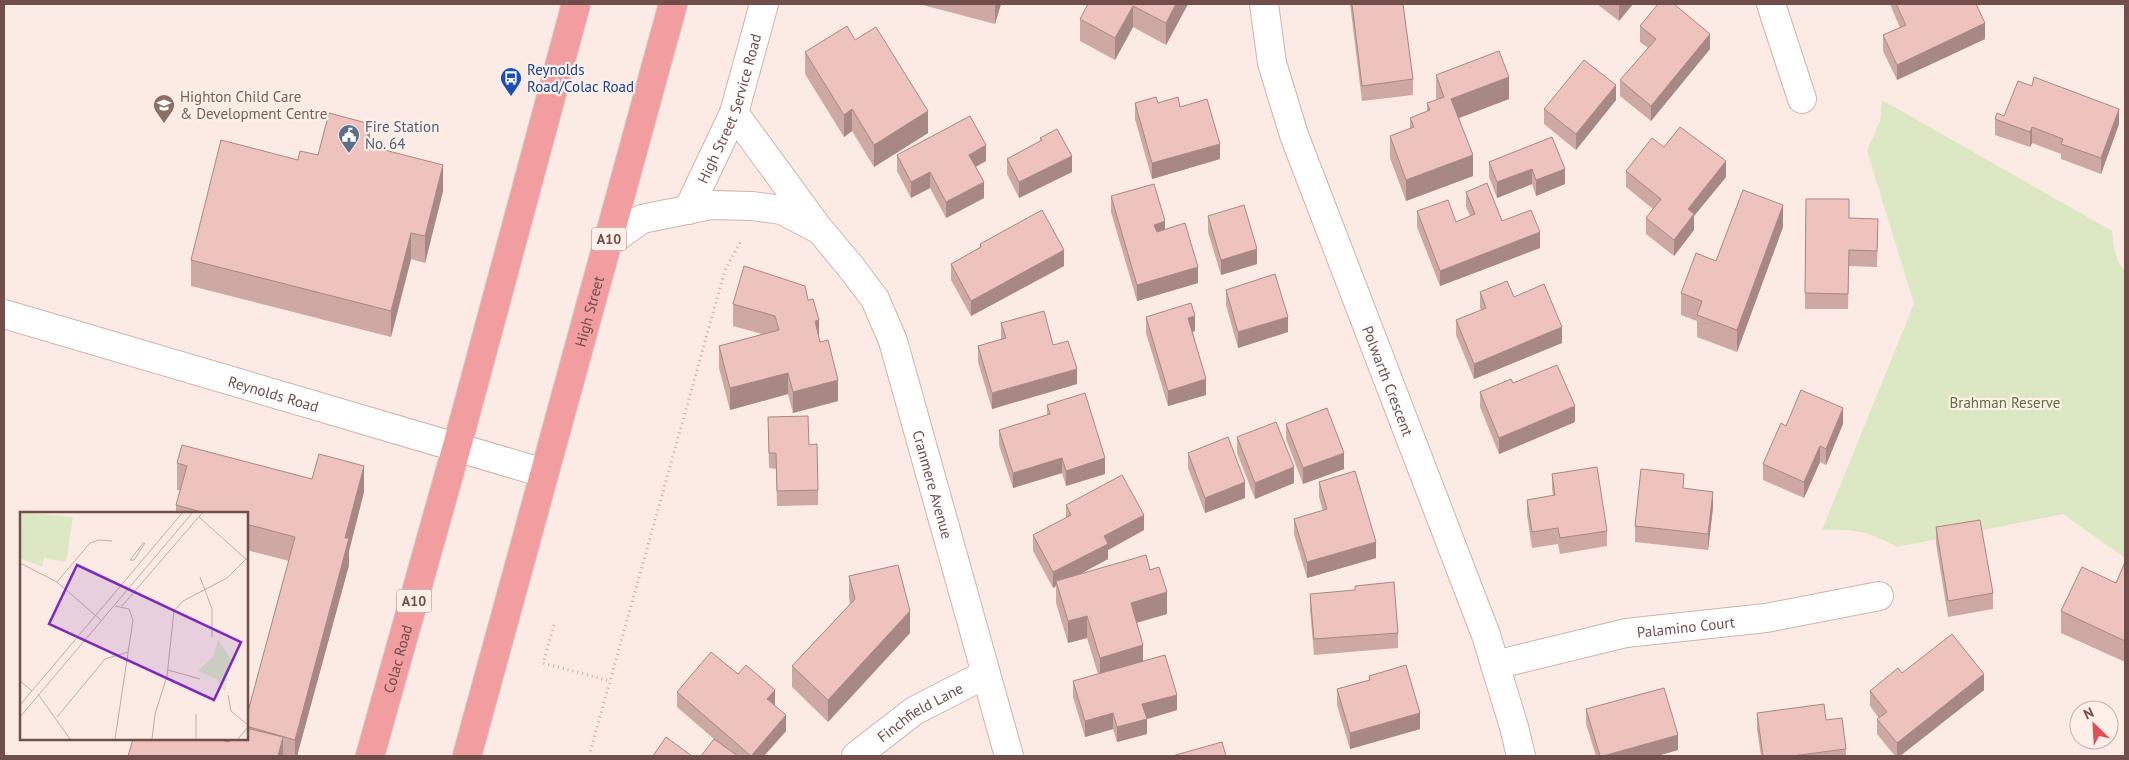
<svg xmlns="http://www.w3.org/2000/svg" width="2129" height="760" viewBox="0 0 2129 760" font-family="'PT Sans',sans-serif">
<rect width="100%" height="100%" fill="#fbebe4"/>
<!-- green -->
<path fill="#dce8c3" d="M1882,100L2112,231C2113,246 2115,260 2125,271V558L2063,514L1897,547C1868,531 1856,529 1822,530L1914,304L1867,151L1880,121Z"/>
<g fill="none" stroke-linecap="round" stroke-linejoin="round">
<!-- minor casing -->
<g stroke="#ceb3ae" stroke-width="30">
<g id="minor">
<path id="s1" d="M1264,4L1272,63L1294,135L1486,635L1514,727L1521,756"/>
<path d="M1771,4L1802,99"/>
<path d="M734,113L816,225"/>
<path id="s2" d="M688,210L734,113L764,4"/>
<path id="s3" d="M608,243L642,219L711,205L752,206L782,210L820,230L850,266L875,299L893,341L1009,756"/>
<path id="s4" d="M4,314L544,473"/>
<path id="s5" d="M1495,665L1626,633L1766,618L1879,596"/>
<path id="s6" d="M856,756L914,711L986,674"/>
</g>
</g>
<!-- highway casing -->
<g stroke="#d5cac9" stroke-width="30">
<g id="highway">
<path id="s7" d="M370,756L457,446L576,4"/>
<path id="s8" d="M467,756L673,4"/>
</g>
</g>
<!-- path -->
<g stroke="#d3a6a0" stroke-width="3" stroke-dasharray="1 4" stroke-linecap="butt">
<path d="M554,625L543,663L610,681"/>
<path d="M589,756L725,270L742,239"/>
</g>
<!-- minor -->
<use href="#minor" stroke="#fff" stroke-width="28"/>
<!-- highway -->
<use href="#highway" stroke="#f29d9f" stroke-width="28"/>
</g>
<!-- wall -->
<g fill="#cea8a3">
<path d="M919,4H1001L995,24Z"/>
<path d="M1088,4H1188L1166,45L1133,27L1115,60L1080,41V19Z"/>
<path d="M1350,4H1403L1413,79V95L1362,101Z"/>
<path d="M1597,4H1633L1619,21Z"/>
<path d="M1890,4H1976L1985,39L1897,80L1883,51V35L1900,28Z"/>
<path d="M1640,26L1710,49L1651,121L1620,96V80L1648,48L1640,42Z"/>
<path d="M855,40L928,133L874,167L852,131L844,137L805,74V52Z"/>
<path d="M1436,75L1509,99L1459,118L1473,176L1406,201L1390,158V136L1410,128V118L1427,111V103L1437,100L1436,97Z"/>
<path d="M1616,100L1576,150L1544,124V109Z"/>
<path d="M1135,103L1180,107L1220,159L1152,179L1135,119Z"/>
<path d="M2004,116L2119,124L2101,174L2061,159V154L2032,143L2030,147L1995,135V119Z"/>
<path d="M1552,137L1565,184L1536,196L1532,184L1497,198L1489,177V162Z"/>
<path d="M1040,138L1072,172L1019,198L1007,174V159L1040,141Z"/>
<path d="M370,147L443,191L425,263L411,259L391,337L191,286V260L298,160Z"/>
<path d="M1664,147L1726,177L1694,216V230L1674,256L1646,234V218L1653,209L1626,187V171Z"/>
<path d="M897,155L986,161L976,167L984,198L946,218L930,188L911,198L897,171Z"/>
<path d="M1466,192L1502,221L1540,248L1440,286L1417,227V211L1456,222L1470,216L1466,207Z"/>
<path d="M1111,196L1165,229L1198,283L1137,301L1111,212Z"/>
<path d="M1806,199L1849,218L1878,234L1877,267L1849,266L1848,309H1805Z"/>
<path d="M1208,216L1257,264L1221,275L1208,232Z"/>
<path d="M1783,227L1737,352L1697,337V321L1681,315V293L1716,261Z"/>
<path d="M980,244L1064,266L971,316L951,280V264L980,248Z"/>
<path d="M1226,290L1288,332L1238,348L1226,305Z"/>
<path d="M1480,292L1562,343L1474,379L1456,335V320L1481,310L1480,308Z"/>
<path d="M808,300L838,401L793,413L788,394L730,410L719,368V346L762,334L733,326V304Z"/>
<path d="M1146,317L1195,331L1193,332L1206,395L1168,406L1146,333Z"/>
<path d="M1001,323L1053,345L1077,384L992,409L978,362V346L1001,339Z"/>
<path d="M1513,383L1575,422L1499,454L1480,407V392Z"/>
<path d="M1047,405L1105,474L1066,486L1062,473L1013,488L999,445V430L1047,415Z"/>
<path d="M768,417L809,445L818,490V505L777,506L776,469L769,468Z"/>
<path d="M1286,424L1344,469L1303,484L1286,439Z"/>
<path d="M1843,424L1826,465L1820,462L1804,498L1763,480V464L1786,426Z"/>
<path d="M1237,437L1294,483L1255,499L1237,453Z"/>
<path d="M1188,453L1245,498L1205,513L1188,468Z"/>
<path d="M177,463L364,492L349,551V565L297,756H128L246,739V719L289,561L246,550V514H176V505L180,490H177Z"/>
<path d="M1552,474L1607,531V546L1560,554L1558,544L1532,548L1527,515V500L1553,496L1552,489Z"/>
<path d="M1319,482L1376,558L1307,578L1294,534V519L1323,511L1319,497Z"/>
<path d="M1066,505L1144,530L1108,550V559L1078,575L1150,570L1167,614L1137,623L1143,661L1177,710L1147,719V734L1117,742L1113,729L1085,737L1073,697V681L1098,674L1087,638L1068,643L1056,603V586L1053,588L1033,551V535L1066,518Z"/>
<path d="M1713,507L1708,550L1635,542V526Z"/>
<path d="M1936,527L1993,593V609L1948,617L1936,543Z"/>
<path d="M2125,562V662L2061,633V611L2116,583Z"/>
<path d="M849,576L910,633L828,722L792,687V666L850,604L849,597Z"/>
<path d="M1310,594L1398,633V648L1314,655L1310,609Z"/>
<path d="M1902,673L1984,690L1900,756H1895L1877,734V719L1879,718L1870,706V691Z"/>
<path d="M1369,676L1420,729L1350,749L1337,705V689L1369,680Z"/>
<path d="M677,692L775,705L786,731L764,756H701L714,739L677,707Z"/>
<path d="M1586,709L1678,750L1657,756H1596L1586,724Z"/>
<path d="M1757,713L1826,720L1846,749V756H1761L1757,729Z"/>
</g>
<!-- shaded-wall -->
<g fill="#a78884">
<path d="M995,4H1001L995,24Z"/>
<path d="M1176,4H1188L1166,45V23Z"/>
<path d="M1620,4H1633L1619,21V6Z"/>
<path d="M1133,6V27L1115,60V38Z"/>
<path d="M1985,23V39L1897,80V65Z"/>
<path d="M1710,34V49L1651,121V106Z"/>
<path d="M1509,77V99L1451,121V99Z"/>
<path d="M1616,85V100L1576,150V134Z"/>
<path d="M852,109V131L844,137V115Z"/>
<path d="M2119,109V124L2101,174V158Z"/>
<path d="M928,111V133L874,167V145Z"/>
<path d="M370,124V150L365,145Z"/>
<path d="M2032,127V143L2030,147V132Z"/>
<path d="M1220,144V159L1152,179V163Z"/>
<path d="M986,145V161L969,170V155Z"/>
<path d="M1473,155V176L1406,201V180Z"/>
<path d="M1072,156V172L1019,198V182Z"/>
<path d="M1726,161V177L1694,216V230L1674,256V240L1688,209Z"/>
<path d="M443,165V191L425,263V236Z"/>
<path d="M1532,169V184L1497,198V182Z"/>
<path d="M1565,169V184L1536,196V180Z"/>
<path d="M930,172V188L911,198V182Z"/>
<path d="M984,182V198L946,218V202Z"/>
<path d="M1783,205V227L1737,352V330Z"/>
<path d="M1165,221V237L1154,240V225Z"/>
<path d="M1540,232V248L1440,286V271Z"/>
<path d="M411,233V259L391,337V311Z"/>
<path d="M1257,249V264L1221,275V260Z"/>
<path d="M1064,250V266L971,316V301Z"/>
<path d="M1198,267V283L1137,301V285Z"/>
<path d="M1195,316V331L1188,333V318Z"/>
<path d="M1288,317V332L1238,348V332Z"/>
<path d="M819,320V342L815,321Z"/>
<path d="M1562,327V343L1474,379V364Z"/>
<path d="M1077,369V384L992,409V393Z"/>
<path d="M788,373V394L730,410V388Z"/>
<path d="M1206,379V395L1168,406V391Z"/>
<path d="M838,380V401L793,413V392Z"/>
<path d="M1575,406V422L1499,454V438Z"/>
<path d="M1843,408V424L1826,465V449Z"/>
<path d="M1820,446V462L1804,498V482Z"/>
<path d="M1344,453V469L1303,484V468Z"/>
<path d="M1062,458V473L1013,488V473Z"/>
<path d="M1105,458V474L1066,486V471Z"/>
<path d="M364,466V492L349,551V565L297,756H295V740L345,538Z"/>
<path d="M1294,467V483L1255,499V483Z"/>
<path d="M1245,482V498L1205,513V498Z"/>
<path d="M1713,492V507L1708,550V534Z"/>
<path d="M1144,515V530L1108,550V559L1058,586L1056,581V586L1053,588V572L1104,536Z"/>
<path d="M1376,542V558L1307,578V562Z"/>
<path d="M1167,592V614L1131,624V603Z"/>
<path d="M910,611V633L828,722V700Z"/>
<path d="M1087,616V638L1068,643V621Z"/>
<path d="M1143,645V667L1100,680V658Z"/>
<path d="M1984,674V690L1900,756H1897V743Z"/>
<path d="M775,690V705L767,699Z"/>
<path d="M1177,695V710L1147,719V734L1117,742V727L1142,704Z"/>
<path d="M1113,713V729L1085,737V721Z"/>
<path d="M1420,713V729L1350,749V733Z"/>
<path d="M786,715V731L764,756H751Z"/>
<path d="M1678,735V750L1657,756H1603Z"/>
<path d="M283,737V756H278Z"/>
</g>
<!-- building -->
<g fill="#efc3bd" stroke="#a78884">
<path d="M1088,4H1176L1166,23L1133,6L1115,38L1080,19Z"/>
<path d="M1352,4H1403L1413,79L1362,86Z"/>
<path d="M1658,4H1674L1710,34L1651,106L1620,80L1656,39L1640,26Z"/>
<path d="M1896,4H1976L1985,23L1897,65L1883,35L1906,25Z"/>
<path d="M847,26L855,40L876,27L928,111L874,145L852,109L844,115L805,52Z"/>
<path d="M1499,51L1509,77L1451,99L1473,155L1406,180L1390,136L1414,127L1410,118L1430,110L1427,103L1444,97L1436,75Z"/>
<path d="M1584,60L1616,85L1576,134L1544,109Z"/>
<path d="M2034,77L2119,109L2101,158L2061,144L2063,139L2032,127L2030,132L1995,119L1997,113L2004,116L2018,81L2032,86Z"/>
<path d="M1156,97L1158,103L1178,97L1180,107L1207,99L1220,144L1152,163L1135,103Z"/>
<path d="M329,113L370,124L365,145L443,165L425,236L411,233L391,311L191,260L221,140L298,160L300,151L318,155Z"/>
<path d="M970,116L986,145L969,155L984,182L946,202L930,172L911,182L897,155Z"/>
<path d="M1680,127L1726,161L1688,209L1694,214L1674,240L1646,218L1661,199L1626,171L1652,138L1664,147Z"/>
<path d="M1057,129L1072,156L1019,182L1007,159L1042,140L1040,138Z"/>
<path d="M1552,137L1565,169L1536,180L1532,169L1497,182L1489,162Z"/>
<path d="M1487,183L1502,221L1531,210L1540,232L1440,271L1417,211L1448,200L1456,222L1475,214L1466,192Z"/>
<path d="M1154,184L1165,221L1154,225L1157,232L1185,223L1198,267L1137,285L1111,196Z"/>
<path d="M1743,190L1783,205L1737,330L1697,315L1702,301L1681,293L1696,253L1716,261Z"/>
<path d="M1806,199H1849V218L1878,219L1877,251L1849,250L1848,294L1805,293Z"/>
<path d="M1244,205L1257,249L1221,260L1208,216Z"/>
<path d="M1042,210L1064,250L971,301L951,264L981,247L980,244Z"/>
<path d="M744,266L805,286L808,300L813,299L819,320L815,321L820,342L828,340L838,380L793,392L788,373L730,388L719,346L779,330L775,316L733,304Z"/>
<path d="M1275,274L1288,317L1238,332L1226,290Z"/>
<path d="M1507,281L1514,297L1544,284L1562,327L1474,364L1456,320L1486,308L1480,292Z"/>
<path d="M1191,303L1195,316L1188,318L1206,379L1168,391L1146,317Z"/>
<path d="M1044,311L1053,345L1068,341L1077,369L992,393L978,346L1006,338L1001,323Z"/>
<path d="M1557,365L1575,406L1499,438L1480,392L1511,379L1513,383Z"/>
<path d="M1801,390L1843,408L1826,449L1820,446L1804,482L1763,464L1781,423L1786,426Z"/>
<path d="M1085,393L1105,458L1066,471L1062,458L1013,473L999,430L1050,414L1047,405Z"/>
<path d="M1327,408L1344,453L1303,468L1286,424Z"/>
<path d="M808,416L809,445L817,444L818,490L777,491L776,453H769L768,417Z"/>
<path d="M1276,422L1294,467L1255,483L1237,437Z"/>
<path d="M1228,437L1245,482L1205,498L1188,453Z"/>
<path d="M182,445L312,479L319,454L364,466L345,538H349L295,740L246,726V719L295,537L246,524V514H209L176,505L187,466L177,463Z"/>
<path d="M1597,467L1607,531L1560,538L1558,528L1532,532L1527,500L1555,495L1552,474Z"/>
<path d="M1641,469L1684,474L1683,488L1713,492L1708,534L1635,526Z"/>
<path d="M1355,471L1376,542L1307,562L1294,519L1327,509L1319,482Z"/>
<path d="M1122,475L1144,515L1104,536L1108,544L1053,572L1033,535L1071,515L1066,505Z"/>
<path d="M1980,520L1993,593L1948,601L1936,527Z"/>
<path d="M1146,555L1150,570L1159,567L1167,592L1131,603L1143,645L1100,658L1087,616L1068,621L1056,581Z"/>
<path d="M2125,562V641L2061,611L2082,567L2116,583Z"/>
<path d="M898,565L910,611L828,700L792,666L855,599L849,576Z"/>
<path d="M1394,582L1398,633L1314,639L1310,594L1355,590V586Z"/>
<path d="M1952,634L1984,674L1897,743L1877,719L1887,712L1870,691L1898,668L1902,673Z"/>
<path d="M711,652L738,674L746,665L775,690L767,699L786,715L751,756L677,692Z"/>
<path d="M1165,655L1177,695L1142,704L1147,719L1117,727L1113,713L1085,721L1073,681Z"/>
<path d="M1406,665L1420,713L1350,733L1337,689L1370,680L1369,676Z"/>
<path d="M1664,688L1678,735L1603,756H1600L1586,709Z"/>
<path d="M1824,704L1826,720L1842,718L1846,749L1792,756H1763L1757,713Z"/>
<path d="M246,728L283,737L278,756H128L133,739H216L229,742L230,739H246Z"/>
<path d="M666,737L692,756H653Z"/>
<path d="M714,739L738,756H701Z"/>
<path d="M1222,742L1226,756H1172Z"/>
</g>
<!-- icons -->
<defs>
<g id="bus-pin" transform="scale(1.125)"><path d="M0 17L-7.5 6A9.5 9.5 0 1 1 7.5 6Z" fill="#1a4fb4" stroke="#fef0e9"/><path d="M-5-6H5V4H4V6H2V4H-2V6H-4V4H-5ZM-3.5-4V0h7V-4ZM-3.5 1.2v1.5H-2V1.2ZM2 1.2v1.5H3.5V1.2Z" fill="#fff"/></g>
<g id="school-pin" transform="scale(1.125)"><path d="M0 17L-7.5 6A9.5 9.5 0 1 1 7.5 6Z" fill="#8d6e63" stroke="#fef0e9"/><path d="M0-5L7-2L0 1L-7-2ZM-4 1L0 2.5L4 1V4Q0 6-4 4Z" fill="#fff"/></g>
<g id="civic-pin" transform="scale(1.125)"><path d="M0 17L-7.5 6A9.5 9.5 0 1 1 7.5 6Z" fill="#5c6f8a" stroke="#fef0e9"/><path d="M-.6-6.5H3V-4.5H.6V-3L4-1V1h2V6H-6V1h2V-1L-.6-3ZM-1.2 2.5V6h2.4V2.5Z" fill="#fff"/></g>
</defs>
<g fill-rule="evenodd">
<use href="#bus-pin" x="511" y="78"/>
<use href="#school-pin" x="164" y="105"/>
<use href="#civic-pin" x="349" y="135"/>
</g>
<g text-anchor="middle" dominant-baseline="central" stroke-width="4.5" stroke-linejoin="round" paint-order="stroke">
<!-- shield labels -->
<g fill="#fef0e9" stroke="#9c7f7a" stroke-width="1">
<rect x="591.5" y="227.5" width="35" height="23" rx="4"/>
<rect x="396.5" y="589.5" width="35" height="23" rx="4"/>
</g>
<g font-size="14" font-weight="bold" fill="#724e4b">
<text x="609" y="239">A10</text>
<text x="414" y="601">A10</text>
</g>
<!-- transit labels -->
<g font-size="15" fill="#164399" stroke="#fef0e9" text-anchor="start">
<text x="527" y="69">Reynolds<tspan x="527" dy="17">Road/Colac Road</tspan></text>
</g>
<!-- education labels -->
<g font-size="15" fill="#785e54" stroke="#fef0e9" text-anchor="start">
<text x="180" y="96">Highton Child Care<tspan x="180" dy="17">&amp; Development Centre</tspan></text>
</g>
<!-- street labels -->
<g font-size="15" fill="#724e4b" stroke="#fef0e9">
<text stroke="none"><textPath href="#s2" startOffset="110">High Street Service Road</textPath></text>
<text stroke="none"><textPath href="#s8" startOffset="461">High Street</textPath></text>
<text stroke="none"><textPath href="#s1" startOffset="398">Polwarth Crescent</textPath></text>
<text stroke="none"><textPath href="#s4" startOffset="281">Reynolds Road</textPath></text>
<text stroke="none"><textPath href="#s3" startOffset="509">Cranmere Avenue</textPath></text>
<text stroke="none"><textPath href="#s5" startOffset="195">Palamino Court</textPath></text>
<text stroke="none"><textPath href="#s7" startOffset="101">Colac Road</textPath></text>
<text stroke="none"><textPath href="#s6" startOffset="78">Finchfield Lane</textPath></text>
</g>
<!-- service labels -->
<g font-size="15" fill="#4e5e75" stroke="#fef0e9" text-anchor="start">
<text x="365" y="126">Fire Station<tspan x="365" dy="17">No. 64</tspan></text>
</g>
<!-- park labels -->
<g font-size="15" fill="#5d7141" stroke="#fef0e9">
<text x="2005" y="402">Brahman Reserve</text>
</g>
</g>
<!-- overview -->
<g transform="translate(20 512)">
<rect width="228" height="228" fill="#fbebe4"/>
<path d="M0,0L53,5L46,50L24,46L22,55L0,46ZM198,128L211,147L205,180L197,167L178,159L193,145Z" fill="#dce8c3"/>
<path fill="none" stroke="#c4aca7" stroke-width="1" d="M179,5L228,49M124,30L110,48H114L125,31M0,51L37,70L82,109M180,65L192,97V125M37,70L70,31L79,28L92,29M95,94L109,97L113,108L95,227M102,94L183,0M148,158L180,167M0,169L12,179M18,182L50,227M208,183L211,199L228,213M0,193L163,0M0,205L173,0M37,205L85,147L108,140M132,227L135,202L147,164L154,99L163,89L207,66L226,47M176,227V202M218,227L228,215"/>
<path fill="#7b2cbf" fill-opacity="0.15" stroke="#7b2cbf" stroke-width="2.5" d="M57,53L221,130L194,188L29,112Z"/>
<rect width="228" height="228" fill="none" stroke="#724e4b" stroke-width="2.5"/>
</g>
<!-- border -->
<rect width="2129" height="760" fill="none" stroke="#724e4b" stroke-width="10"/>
<!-- north arrow -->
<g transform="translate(2094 725) rotate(335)"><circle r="24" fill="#fef0e9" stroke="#c6afaa"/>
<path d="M0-4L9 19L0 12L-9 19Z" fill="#df4f56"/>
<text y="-8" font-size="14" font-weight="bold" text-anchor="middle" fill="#724e4b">N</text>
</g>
</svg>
